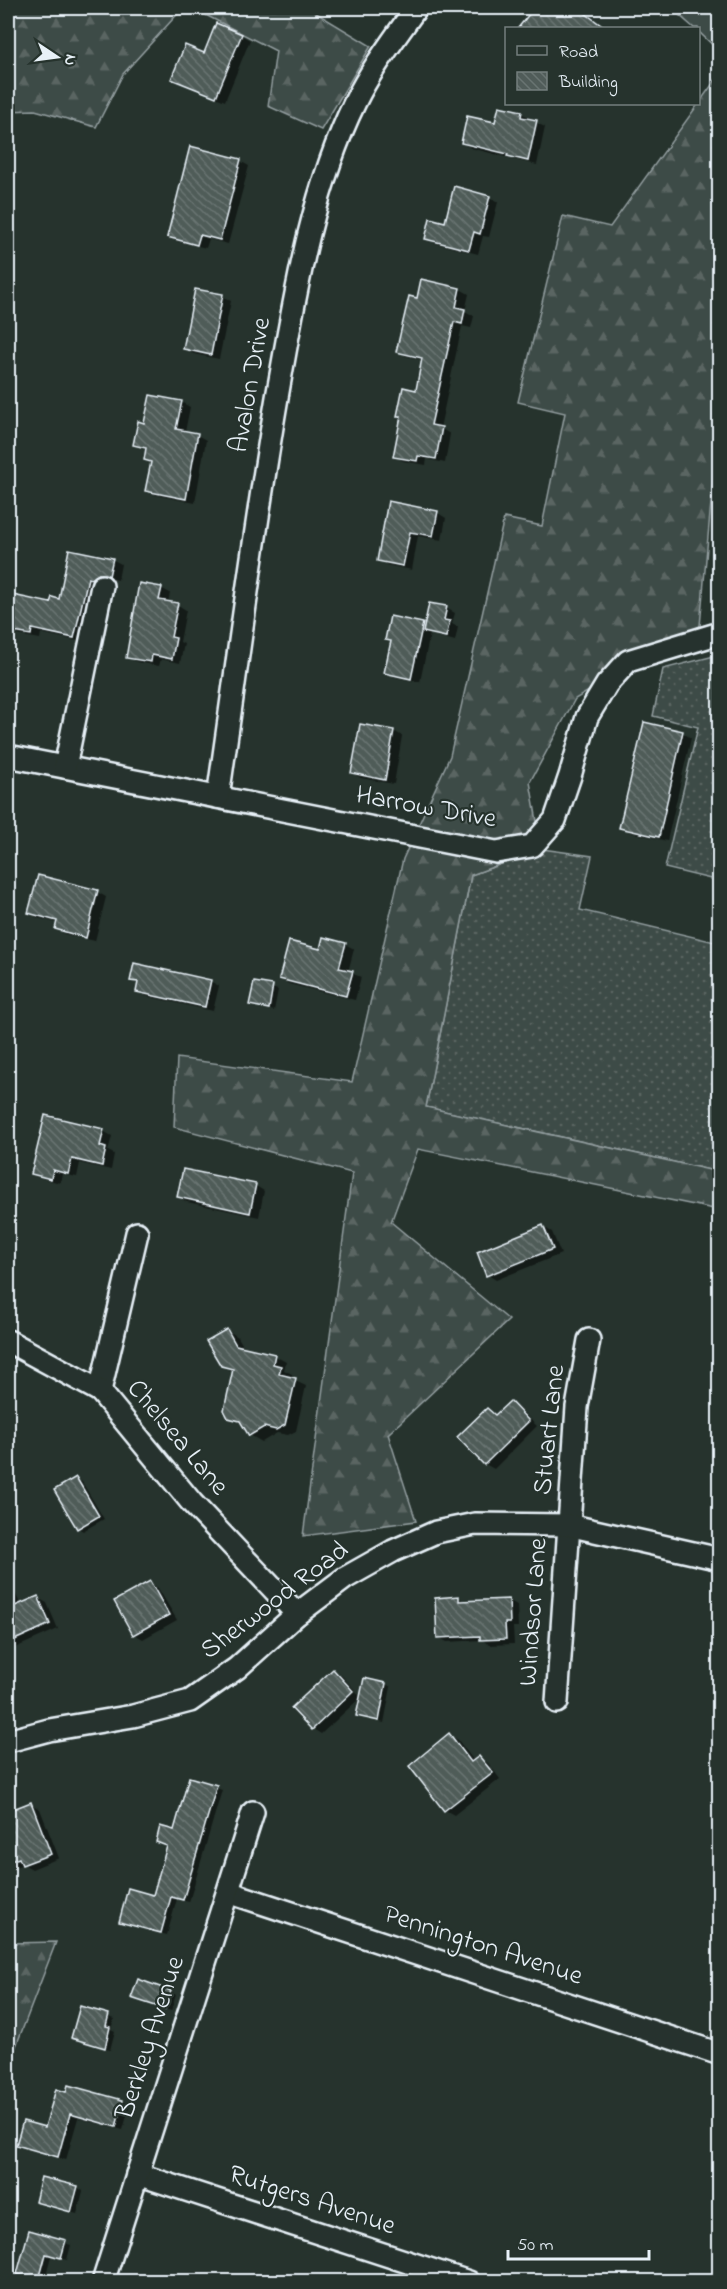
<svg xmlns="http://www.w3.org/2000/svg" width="727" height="2289" viewBox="0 0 727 2289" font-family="'Indie Flower',sans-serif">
<defs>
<pattern id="grass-dots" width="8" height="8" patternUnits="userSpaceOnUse" patternTransform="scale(1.5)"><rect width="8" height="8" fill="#3e4b47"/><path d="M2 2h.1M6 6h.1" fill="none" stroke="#5a6562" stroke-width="1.8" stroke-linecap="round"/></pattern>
<pattern id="forest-firs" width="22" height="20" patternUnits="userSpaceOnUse" patternTransform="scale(1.5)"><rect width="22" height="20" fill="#3e4b47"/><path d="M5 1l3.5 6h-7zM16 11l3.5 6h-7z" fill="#5a6562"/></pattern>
<pattern id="building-back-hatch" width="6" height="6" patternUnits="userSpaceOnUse" patternTransform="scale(1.5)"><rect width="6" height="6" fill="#505c59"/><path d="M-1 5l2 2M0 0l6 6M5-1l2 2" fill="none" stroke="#697472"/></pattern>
</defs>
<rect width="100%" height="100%" fill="#26332d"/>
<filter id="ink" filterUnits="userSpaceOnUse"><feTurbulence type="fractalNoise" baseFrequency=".0167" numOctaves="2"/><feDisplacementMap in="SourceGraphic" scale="12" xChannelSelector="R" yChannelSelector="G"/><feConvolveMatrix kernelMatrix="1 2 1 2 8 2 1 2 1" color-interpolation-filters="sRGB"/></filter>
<g filter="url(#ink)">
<!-- grass -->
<g fill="url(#grass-dots)" stroke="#939ea0" stroke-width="1.5">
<path d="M718,655H720L719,881L665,868L698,727L653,716L663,669Z"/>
<path d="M542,849L592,856L580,910L719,943V1172L426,1107L471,875Z"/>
</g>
<!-- forest -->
<g fill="url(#forest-firs)" stroke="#939ea0" stroke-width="1.5">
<path d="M8,8H183L123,74L96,127L35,110L8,111Z"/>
<path d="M192,8H308L371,46L321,130L268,106L276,51Z"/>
<path d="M671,8H719V51L699,32L698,28H694Z"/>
<path d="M719,75L720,402L700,626L575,699L530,782L542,849L471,875L426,1107L719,1172V1210L418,1149L391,1222L509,1320L388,1434L416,1521L303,1536L352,1173L174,1127L177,1058L352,1082L403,859L450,756L504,518L542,526L565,413L518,402L563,216L610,227Z"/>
<path d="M8,1938L10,1943L56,1942L8,2067Z"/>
</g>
<!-- shadow -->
<g fill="#0007">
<path d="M536,8H587L585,13L603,27L520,28Z"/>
<path d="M241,35L250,40L225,101L182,83L205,55Z"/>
<path d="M521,113L530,118V120L545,127L537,165L471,148L462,143Z"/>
<path d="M240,161L249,166L228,244L209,239L206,248L177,241L168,236Z"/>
<path d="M489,197L498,202L489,237L483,236L478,254L435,243L426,238Z"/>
<path d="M422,281L460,289L469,294L465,311L474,316L471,328L462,326L440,428L450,434L445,463L427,459L426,465L403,461L395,456L402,417L399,415L417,392L423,360L406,356L397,351L418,300Z"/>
<path d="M222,296L231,301L219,359L194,354L185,349Z"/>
<path d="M181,402L190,407L185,432L197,435L206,440L195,503L156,495L147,490L152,464L145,460L147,450L135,444Z"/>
<path d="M389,503L438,513L446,518L442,540L418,536L412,570L387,565L379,560Z"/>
<path d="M70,551L112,559L121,564L118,580L108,578L83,642L41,633L40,639L8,633V596L52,605L60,600Z"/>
<path d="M161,588L170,593L168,603L178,605L186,610L180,642L184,644L180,663L161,659L159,666L137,662L128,657Z"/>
<path d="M446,608L455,613L452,624L458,627L455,641L430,634L420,682L395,677L386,672L393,643L387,639L392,618L426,626Z"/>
<path d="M361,725L394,731L402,736L394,784L361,778L352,773Z"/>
<path d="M683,733L691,738L667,841L630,832L621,827Z"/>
<path d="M97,892L106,897L95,941L65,934L57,929L58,923L38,918L30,913Z"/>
<path d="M345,944L354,949L348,972L361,977L355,1000L289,984L281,979L321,951Z"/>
<path d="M132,980L210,981L219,986L213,1011L146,996L138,991L139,984Z"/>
<path d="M255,983L278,990L274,1011L250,1004Z"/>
<path d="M103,1131L112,1136L108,1151L114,1154L111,1170L80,1163L77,1177L62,1174L60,1183L42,1178L33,1173Z"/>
<path d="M184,1171L256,1186L264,1191L259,1217L187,1202L178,1197Z"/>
<path d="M543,1227L552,1232L561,1254L496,1280L488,1275L479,1253Z"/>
<path d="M227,1330L238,1337L245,1349L275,1356L286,1362L284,1370L292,1374L291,1379L306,1386L296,1431L288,1435L277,1433L262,1442L250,1435L244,1424L229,1417L234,1372L222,1365Z"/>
<path d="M510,1403L518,1408L537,1426L494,1469L485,1464L488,1410L497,1415Z"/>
<path d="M76,1479L82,1482L104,1519L83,1531L78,1528Z"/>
<path d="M150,1583L158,1588L177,1620L143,1639L134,1634Z"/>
<path d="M8,1589L15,1593L21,1605L38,1598L47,1603L58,1629L8,1651Z"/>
<path d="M459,1598L466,1602L508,1600L517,1605L518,1627H513L514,1644L490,1645L482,1640L447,1642L438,1637Z"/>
<path d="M333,1671L342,1676L361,1697L321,1734L313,1729Z"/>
<path d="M386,1684L391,1687L384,1723L358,1716Z"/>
<path d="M449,1735L458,1740L474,1761L479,1758L488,1763L500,1779L454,1815L445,1810L411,1766Z"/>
<path d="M190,1779L222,1790L189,1902L177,1899L167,1935L126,1924L121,1921L154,1896L168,1846L158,1842L175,1832Z"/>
<path d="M31,1804L40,1809L59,1858L32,1869L23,1864L8,1870V1813Z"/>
<path d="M171,1992L176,1995L171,2011L133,1997Z"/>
<path d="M81,2008L114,2019L111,2029L115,2031L110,2050L73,2037Z"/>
<path d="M57,2091L122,2101L130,2105L123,2130L78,2118L66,2160L25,2148L17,2144L46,2129Z"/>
<path d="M77,2187L83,2191L77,2214L36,2202Z"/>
<path d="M30,2232L71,2245L67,2260L51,2256L44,2282L19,2273Z"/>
</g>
<!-- building -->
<g fill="url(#building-back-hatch)" stroke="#e8f1f8" stroke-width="1.5">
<path d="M534,8H578L605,28H518Z"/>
<path d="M216,23L242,34L216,97L171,79L185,45L204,53Z"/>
<path d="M499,106L522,111L521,117L537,120L528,161L507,156L508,154L461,143L467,116L495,122Z"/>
<path d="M190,146L241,159L220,240L200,235L197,245L167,237Z"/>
<path d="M454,186L490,196L480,234L474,232L469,250L425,239L430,218L445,222Z"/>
<path d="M421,279L460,288L456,307L465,309L462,324L454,322L431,425L442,427L436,459L418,456L417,461L393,457L401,416H397L403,387L416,390L422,358L396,352L409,296L417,298Z"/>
<path d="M195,289L223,294L211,355L183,349Z"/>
<path d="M150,395L182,401L176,429L198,433L186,499L145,491L151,462L144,460L146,448L133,445L138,421L144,423Z"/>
<path d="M388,501L438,511L433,536L410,532L403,566L377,561Z"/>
<path d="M69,549L113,558L109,576L99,574L92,579L88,578L74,638L32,629L31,635L8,631V594L50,603L52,597L59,599Z"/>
<path d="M139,583L162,587L159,600L178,603L171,637L176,638L172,659L152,655L151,662L126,658Z"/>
<path d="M429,603L447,606L444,620L450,621L446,637L423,632Z"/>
<path d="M390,616L423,623L411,679L384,673L391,641L385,640Z"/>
<path d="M644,722L683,731L659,837L619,828Z"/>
<path d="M360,724L394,730L385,780L351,773Z"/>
<path d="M38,875L98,890L86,938L55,929L57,921L28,913Z"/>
<path d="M323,937L346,943L339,968L353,971L346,996L279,979L289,941L320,949Z"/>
<path d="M134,963L211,980L205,1007L136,992L138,982L130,981Z"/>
<path d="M254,982L273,985L269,1009L249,1005Z"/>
<path d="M45,1115L104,1129L100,1146L106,1148L102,1166L72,1159L68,1174L53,1170L51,1179L31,1174Z"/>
<path d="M183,1169L256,1184L250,1213L177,1197Z"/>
<path d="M543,1225L553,1249L486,1276L477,1252Z"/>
<path d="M227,1329L236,1345L275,1354L273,1364L281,1366L279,1374L296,1378L285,1425L276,1430L264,1427L249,1436L240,1421L228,1418L224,1410L233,1369L221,1366L206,1341Z"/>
<path d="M510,1401L529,1421L484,1465L457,1437L487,1408L495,1415Z"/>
<path d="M76,1477L99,1516L77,1529L54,1490Z"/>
<path d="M150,1581L169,1615L133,1635L114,1601Z"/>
<path d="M38,1596L50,1624L8,1643V1609Z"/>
<path d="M459,1596V1601L509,1599L510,1623H505L506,1639L480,1640V1636L437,1638L435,1598Z"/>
<path d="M333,1669L353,1691L312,1730L291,1708Z"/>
<path d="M364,1678L386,1683L379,1721L356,1716Z"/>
<path d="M449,1733L471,1762L479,1756L493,1773L444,1811L409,1766Z"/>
<path d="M189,1777L217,1785L183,1900L171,1897L161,1933L119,1922L128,1888L153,1895L167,1846L156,1842L160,1826L174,1830Z"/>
<path d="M31,1802L51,1854L22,1865L19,1858L8,1862V1811Z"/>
<path d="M138,1979L171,1991L165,2009L131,1998Z"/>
<path d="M80,2006L109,2014L106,2026L110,2027L105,2048L71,2038Z"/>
<path d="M68,2085L123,2100L116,2127L70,2114L58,2157L16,2145L23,2121L45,2127L56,2089L66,2092Z"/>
<path d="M41,2177L78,2186L71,2212L35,2202Z"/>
<path d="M29,2230L66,2240L61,2258L46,2254L39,2280L17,2274Z"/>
</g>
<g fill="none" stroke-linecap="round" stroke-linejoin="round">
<!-- street casing -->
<g stroke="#e8f1f8" stroke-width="26">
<g id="street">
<path d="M8,756L496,852L532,846L555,820L570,776L587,717L607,684L628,661L720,633"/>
<path d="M65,767L102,586"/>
<path d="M218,797C238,660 255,522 279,386C296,290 312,190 355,102C371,69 395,38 416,8"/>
<path d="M137,1233L100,1391L192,1503L297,1614"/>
<path d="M8,1341L100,1391"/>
<path d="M557,1702L577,1407L589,1340"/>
<path d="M8,1741L49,1730L133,1716L190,1701L237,1668L297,1614L345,1578L393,1551L436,1532L475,1524L568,1525L720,1559"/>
<path d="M228,1892L720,2054"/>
<path d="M137,2174L469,2282"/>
<path d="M103,2282L253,1812"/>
</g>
</g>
<!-- street -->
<use href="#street" stroke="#26332d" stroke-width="21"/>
</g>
</g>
<g text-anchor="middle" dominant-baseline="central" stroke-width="4.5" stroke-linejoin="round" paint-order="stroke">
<!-- street labels -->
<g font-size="27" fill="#e8f1f8" stroke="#26332d">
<text transform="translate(251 385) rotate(-80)">Avalon Drive</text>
<text transform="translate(426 808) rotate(10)">Harrow Drive</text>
<text transform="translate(550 1430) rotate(-84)">Stuart Lane</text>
<text transform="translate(177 1438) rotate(50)">Chelsea Lane</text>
<text transform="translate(275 1601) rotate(-37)">Sherwood Road</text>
<text transform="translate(534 1612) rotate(-86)">Windsor Lane</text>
<text transform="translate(483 1946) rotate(18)">Pennington Avenue</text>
<text transform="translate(151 2038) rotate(-72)">Berkley Avenue</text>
<text transform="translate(312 2201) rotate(18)">Rutgers Avenue</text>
</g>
</g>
<!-- margin -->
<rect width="727" height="2289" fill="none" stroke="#26332d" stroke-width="30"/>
<rect x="15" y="15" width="697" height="2259" fill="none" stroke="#e8f1f8" stroke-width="2" filter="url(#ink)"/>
<!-- legend -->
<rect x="505" y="27" width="195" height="78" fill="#26332d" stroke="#747f7e" stroke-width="1.5"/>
<rect x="517" y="46" width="30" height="9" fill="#26332d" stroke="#747f7e" stroke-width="1.5"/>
<text x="559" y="57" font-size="18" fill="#e8f1f8">Road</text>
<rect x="517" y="72" width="30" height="18" fill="url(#building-back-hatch)" stroke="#747f7e" stroke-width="1.5"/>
<text x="559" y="87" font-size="18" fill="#e8f1f8">Building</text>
<!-- north arrow -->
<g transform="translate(57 57) rotate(103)" stroke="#26332d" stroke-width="4.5" paint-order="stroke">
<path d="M0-4.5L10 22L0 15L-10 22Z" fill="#e8f1f8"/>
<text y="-9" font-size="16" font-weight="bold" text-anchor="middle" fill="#e8f1f8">N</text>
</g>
<!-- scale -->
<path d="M508 2250v9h141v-9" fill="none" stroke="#e8f1f8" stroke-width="3"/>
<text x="517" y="2250" font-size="18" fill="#e8f1f8" stroke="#26332d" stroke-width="4.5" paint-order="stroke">50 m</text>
</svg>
